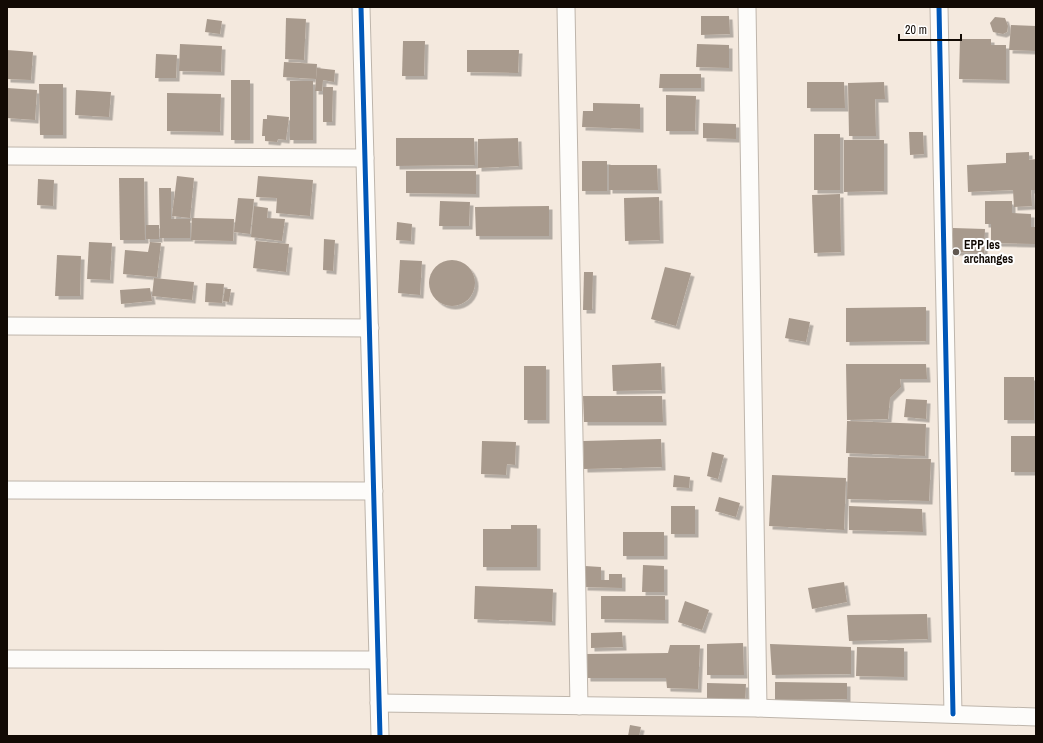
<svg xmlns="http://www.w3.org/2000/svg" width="1043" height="743" viewBox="0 0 1043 743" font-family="'Archivo Narrow',sans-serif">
<defs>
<filter id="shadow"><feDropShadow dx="3.5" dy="3.5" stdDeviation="0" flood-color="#0004"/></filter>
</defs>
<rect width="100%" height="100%" fill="#f4e9de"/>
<!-- building -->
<g fill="#a89a8d" filter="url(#shadow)">
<path d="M701,16H729L730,34L701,35Z"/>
<path d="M995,17L1005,18L1008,26L1007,32L1003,34L993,32L990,23Z"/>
<path d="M286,18L306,19L304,60L285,59Z"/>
<path d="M207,19L222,21L220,34L205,32Z"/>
<path d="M1011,25L1036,26V51L1009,50Z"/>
<path d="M960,39H991V45H1006V80L959,79Z"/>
<path d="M403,41H425L424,76H402Z"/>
<path d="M180,44L222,46L221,72L179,71Z"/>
<path d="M697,44L729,45V68L696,67Z"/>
<path d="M7,50L33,52L31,80L7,79Z"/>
<path d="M467,50H519L518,73L467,72Z"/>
<path d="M156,54L177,55L176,78H155Z"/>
<path d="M284,62L317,64L316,79L283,77Z"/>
<path d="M317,68L335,70L334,82L323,80L322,91H315Z"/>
<path d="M660,74H701V88H659Z"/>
<rect x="231" y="80" width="19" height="60"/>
<rect x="290" y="81" width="23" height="59"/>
<path d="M807,82H844L845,108H807Z"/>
<path d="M884,82L885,99H875L876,136H849L848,83Z"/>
<path d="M39,84H63V135H40Z"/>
<path d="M323,87H333L332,122H323Z"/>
<path d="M7,88L37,90L35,120L7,118Z"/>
<path d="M76,90L111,92L109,117L75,115Z"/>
<path d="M167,93L221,94L220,132L167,131Z"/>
<path d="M666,95L696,96L695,131H666Z"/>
<path d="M593,103L640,104V129L582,127L583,111H593Z"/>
<path d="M267,115L289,117L286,140L278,139L277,142L265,141V136H262L263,119H267Z"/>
<path d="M703,123L736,124V139L703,138Z"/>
<path d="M909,132H923L924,154L910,155Z"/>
<rect x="814" y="134" width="26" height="56"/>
<path d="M396,138H474L475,165L396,166Z"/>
<path d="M518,138L519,166L478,168V139Z"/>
<path d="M844,140H884V191L844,192Z"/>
<path d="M1029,152V160L1036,159V190H1031L1032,206L1014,207L1013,190L968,192L967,165L1006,163V153Z"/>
<rect x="582" y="161" width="25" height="30"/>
<path d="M609,165H657L658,190H609Z"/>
<path d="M406,171H476V194L406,193Z"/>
<path d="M177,176L194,178L190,218L172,216Z"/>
<path d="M258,176L313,180L310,216L276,213L277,198L256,197Z"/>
<path d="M119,178H144L145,240H120Z"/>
<path d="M38,179L54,180L53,206L37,205Z"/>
<path d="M159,188H171V219H190V238H160Z"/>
<path d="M840,194L841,252L814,253L812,195Z"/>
<path d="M659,197L660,240L625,241L624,198Z"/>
<path d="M238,198L254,199L250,234L234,232Z"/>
<path d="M440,201L470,202L469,226H439Z"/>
<path d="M985,201H1012V213L1031,214V227H1035V244L991,243V224H985Z"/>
<path d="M254,206L268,208L267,218L285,219L282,241L251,237Z"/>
<path d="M549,206V236H476L475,207Z"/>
<path d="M192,218L234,219L233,241L191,240Z"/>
<path d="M397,222L412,224L411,241L396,240Z"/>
<rect x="146" y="225" width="13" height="14"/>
<path d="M953,228L985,229L984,253L952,252Z"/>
<path d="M324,239L335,240L333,271L323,270Z"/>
<path d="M256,241L289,244L286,272L253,268Z"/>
<path d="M89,242L112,243L110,280L87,279Z"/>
<path d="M150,242L161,243L157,277L123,274L125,250L148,252Z"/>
<path d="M57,255L81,256L80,296H55Z"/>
<circle cx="452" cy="283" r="23"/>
<path d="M400,260L422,261L420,295L398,293Z"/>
<path d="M665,267L691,273L676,326L651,319Z"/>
<path d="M584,272H593L592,310H583Z"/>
<path d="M154,278L194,282L192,300L152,296Z"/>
<path d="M206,283L224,284L222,303L205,302Z"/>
<path d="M150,288L152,301L121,304L120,290Z"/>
<path d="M225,289H231L229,302L223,301Z"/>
<path d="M926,307V341L846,342V308Z"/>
<path d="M789,318L810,322L806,342L785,338Z"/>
<path d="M661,363L662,390L613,391L612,365Z"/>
<path d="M846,364H926L927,379H900L901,387L890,398L888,419L847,420Z"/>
<rect x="524" y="366" width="22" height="54"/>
<rect x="1004" y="377" width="30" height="43"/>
<path d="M583,396H662L663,422H584Z"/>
<path d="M906,399L927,400L926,419L904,417Z"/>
<path d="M847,421L926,424L925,456L846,453Z"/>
<rect x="1011" y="436" width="25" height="36"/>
<path d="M661,439L662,467L584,469L583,441Z"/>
<path d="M482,441L516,442L515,465L507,464L506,475L481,474Z"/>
<path d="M712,452L724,455L718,479L707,476Z"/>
<path d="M848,457L931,459L929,501L847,499Z"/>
<path d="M674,475L690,477L689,488L673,487Z"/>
<path d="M772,475L846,478L844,530L769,526Z"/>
<path d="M719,497L740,503L736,517L715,511Z"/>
<rect x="671" y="506" width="24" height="28"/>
<path d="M849,506L922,509L923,532L849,530Z"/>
<path d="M511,525H537V567H483V529H511Z"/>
<rect x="623" y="532" width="41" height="24"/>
<path d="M643,565L664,566V592H642Z"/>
<path d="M585,566L601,567V580H609V574H622V588L584,587Z"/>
<path d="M844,582L847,602L812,609L808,588Z"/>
<path d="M475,586L553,589L552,622L474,619Z"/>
<path d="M601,596H665V620L601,619Z"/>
<path d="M685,601L709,610L702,630L678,622Z"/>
<path d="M927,614L928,639L849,641L847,615Z"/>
<path d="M622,632L623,647L591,648V633Z"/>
<path d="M743,643L744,675H707V644Z"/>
<path d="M770,644L851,647V674L772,675Z"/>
<path d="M670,645H700L698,689L667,688L666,678H587L586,654L668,653Z"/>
<path d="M857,647L904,648V677L856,676Z"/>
<path d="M775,682L847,683V699L775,700Z"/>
<path d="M707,683L746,684L745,702L707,701Z"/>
<path d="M630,725L641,727L639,736H628Z"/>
</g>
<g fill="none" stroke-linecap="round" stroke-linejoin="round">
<!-- street casing -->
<g stroke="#beb5ab" stroke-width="19">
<g id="street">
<path d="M361,7L380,736"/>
<path d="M566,7L579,706"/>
<path d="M747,7L758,708"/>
<path d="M939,7L953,714"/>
<path d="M7,156L365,158"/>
<path d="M7,326L370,328"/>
<path d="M7,490L374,491"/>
<path d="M7,659L378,660"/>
<path d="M379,703L758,708L1036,717"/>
</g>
</g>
<!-- street -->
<use href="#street" stroke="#fdfcfa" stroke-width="17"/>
<!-- cycleway casing -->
<g stroke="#fff" stroke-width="8">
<g id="cycleway">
<path d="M361,7L380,736"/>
<path d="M939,7L953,714"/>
</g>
</g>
<!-- cycleway -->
<use href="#cycleway" stroke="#0057b8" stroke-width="5"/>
</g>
<!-- markers -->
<circle fill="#615850" stroke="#fff" stroke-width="1.5" cx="956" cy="252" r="4"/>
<g text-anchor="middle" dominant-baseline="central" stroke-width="4" stroke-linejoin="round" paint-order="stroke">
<!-- poi labels -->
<g font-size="12" font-weight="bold" fill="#120a04" stroke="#fff" text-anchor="start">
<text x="964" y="245">EPP les<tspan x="964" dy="14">archanges</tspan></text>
</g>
</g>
<!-- border -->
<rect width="1043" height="743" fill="none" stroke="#120a04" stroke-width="16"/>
<!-- scale -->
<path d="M899 34v6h62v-6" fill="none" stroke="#120a04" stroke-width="2"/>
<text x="905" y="34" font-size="12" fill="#120a04" stroke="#ffffff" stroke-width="3" paint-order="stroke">20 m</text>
</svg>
